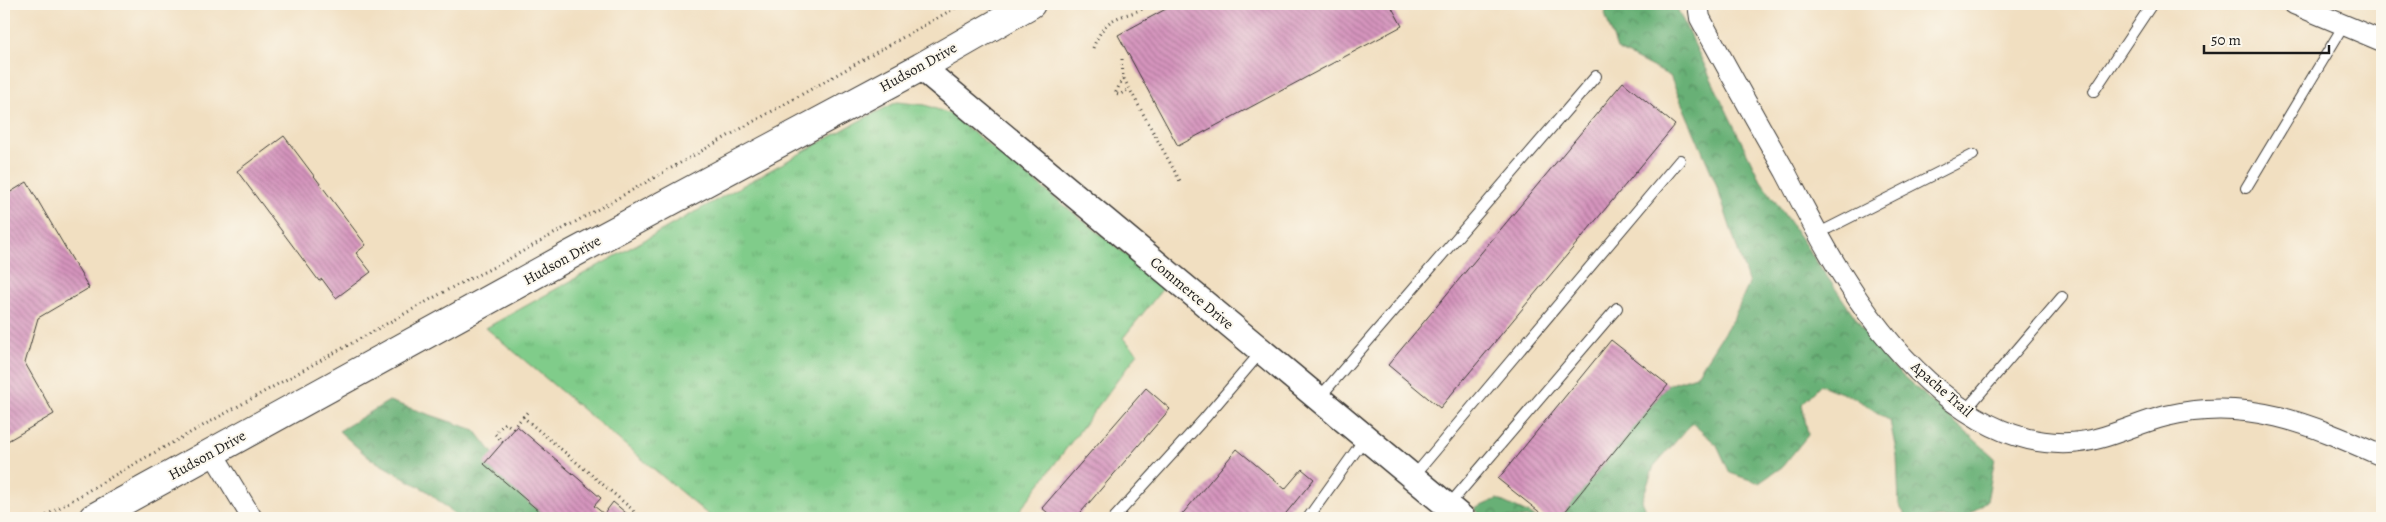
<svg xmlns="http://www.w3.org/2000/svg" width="2386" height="522" viewBox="0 0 2386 522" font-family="Alegreya,serif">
<defs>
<pattern id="grass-tufts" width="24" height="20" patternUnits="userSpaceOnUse" patternTransform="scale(1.25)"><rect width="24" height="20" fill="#80cc8a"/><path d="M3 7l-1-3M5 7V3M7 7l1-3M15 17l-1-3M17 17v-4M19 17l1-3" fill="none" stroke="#6eaf76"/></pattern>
<pattern id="forest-crowns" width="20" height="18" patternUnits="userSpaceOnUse" patternTransform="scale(1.25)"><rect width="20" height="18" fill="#68b076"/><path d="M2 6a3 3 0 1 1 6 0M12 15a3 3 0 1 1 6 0" fill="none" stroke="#558e60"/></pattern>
<pattern id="building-back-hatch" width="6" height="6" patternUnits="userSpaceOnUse" patternTransform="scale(1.25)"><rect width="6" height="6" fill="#d594bd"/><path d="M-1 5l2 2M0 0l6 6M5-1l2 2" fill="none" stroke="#ac7899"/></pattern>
</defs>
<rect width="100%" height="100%" fill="#fbf7ec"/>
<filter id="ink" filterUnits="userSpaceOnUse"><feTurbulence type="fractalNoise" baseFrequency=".02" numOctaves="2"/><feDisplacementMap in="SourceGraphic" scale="10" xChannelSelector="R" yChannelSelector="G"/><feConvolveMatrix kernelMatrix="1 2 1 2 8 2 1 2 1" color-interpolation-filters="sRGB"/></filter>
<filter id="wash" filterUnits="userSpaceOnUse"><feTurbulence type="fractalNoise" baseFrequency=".0096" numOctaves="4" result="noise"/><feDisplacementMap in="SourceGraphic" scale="20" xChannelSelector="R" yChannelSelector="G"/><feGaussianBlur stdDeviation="1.12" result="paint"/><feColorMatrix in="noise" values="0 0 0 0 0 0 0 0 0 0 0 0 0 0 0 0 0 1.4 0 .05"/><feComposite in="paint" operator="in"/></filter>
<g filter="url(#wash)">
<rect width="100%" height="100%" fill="#f1dfc1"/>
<!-- grass -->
<path fill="url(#grass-tufts)" stroke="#4e7453" d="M897,102L925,105L950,114L1165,286L1123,338L1138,353L1014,518H712L486,328L859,121Z"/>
<!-- forest -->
<g fill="url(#forest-crowns)" stroke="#426649">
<path d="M1608,4H1675L1759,178L1884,359L1995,458L1987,501L1964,518H1907L1899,505L1897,456L1890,421L1855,398L1821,385L1802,404L1808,435L1782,467L1759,483L1730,473L1717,445L1692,423L1654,466L1642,500L1648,518H1560L1668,385L1696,376L1734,317L1749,284L1715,181L1670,76L1617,49L1605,14Z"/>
<path d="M389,401L475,430L536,509L547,518H459L427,491L368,457L339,431Z"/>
<path d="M1497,499L1538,518H1485L1474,509Z"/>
</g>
<g id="blocks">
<!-- building -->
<g fill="url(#building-back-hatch)">
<path d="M1175,4H1390L1402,26L1178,146L1118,35Z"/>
<path d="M1623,82L1675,125L1440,408L1388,365Z"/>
<path d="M284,136L366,245L356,253L371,272L336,298L322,279L319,281L237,171Z"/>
<path d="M27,182L89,288L38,318L25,363L54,414L4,443V196Z"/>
<path d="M1611,340L1668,385L1560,518H1547L1498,479Z"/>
<path d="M1146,388L1170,409L1076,518H1054L1042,508Z"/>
<path d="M517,426L601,498L594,506L604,514L613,502L632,518H547L484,464Z"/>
<path d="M1237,449L1285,489L1302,469L1314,479L1282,518H1179Z"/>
</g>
</g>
</g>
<g filter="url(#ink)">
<use href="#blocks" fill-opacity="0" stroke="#3c3935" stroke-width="1"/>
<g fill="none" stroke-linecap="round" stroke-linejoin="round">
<!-- service casing -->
<g stroke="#3c3935" stroke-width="12">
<g id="service">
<path d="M2094,91L2152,4"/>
<path d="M2246,188L2344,25"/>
<path d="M1819,233L1973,155"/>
<path d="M1319,398L1596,76"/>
<path d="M1965,411L2062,297"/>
<path d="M1413,477L1680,160"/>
<path d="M1448,506L1617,308"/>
<path d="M1114,518L1204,419L1261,352"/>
<path d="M1308,518L1365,438"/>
</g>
</g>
<!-- minor casing -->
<g stroke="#3c3935" stroke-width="22">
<g id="minor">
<path d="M1698,4L1700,18C1728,70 1756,120 1785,171C1805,209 1824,248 1848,284C1894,356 1975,447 2069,443C2103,442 2133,424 2166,416C2246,396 2310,424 2382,456"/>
<path d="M2294,4L2382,41"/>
<path d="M212,452L252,518"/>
</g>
</g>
<!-- tertiary casing -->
<g stroke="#3c3935" stroke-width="28">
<path id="tertiary" d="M921,67L1462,518"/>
</g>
<!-- secondary casing -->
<g stroke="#3c3935" stroke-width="30">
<path id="secondary" d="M93,518L572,254L921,67L1031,4"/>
</g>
<!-- path -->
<g stroke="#3c3935" stroke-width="3" stroke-dasharray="1 4" stroke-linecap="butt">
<path d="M1093,48C1108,9 1124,21 1152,4"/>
<path d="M1122,59L1123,77L1180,181"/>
<path d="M1123,78L1115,94L1119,95L1129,89"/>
<path d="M523,417L529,410"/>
<path d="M503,442L495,434L505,423L513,428L523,417L633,510L636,518"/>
<path d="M42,518L125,469L451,288L500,264L627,193L962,4"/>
</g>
<!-- service -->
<use href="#service" stroke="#fff" stroke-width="10"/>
<!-- minor -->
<use href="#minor" stroke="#fff" stroke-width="20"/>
<!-- tertiary -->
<use href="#tertiary" stroke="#fff" stroke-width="25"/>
<!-- secondary -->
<use href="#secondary" stroke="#fff" stroke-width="28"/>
</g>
</g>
<g text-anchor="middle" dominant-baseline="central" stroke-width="4" stroke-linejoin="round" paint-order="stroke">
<!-- street labels -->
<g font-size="15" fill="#1c1c1c" stroke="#fbf7ec">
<text transform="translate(918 67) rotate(-29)">Hudson Drive</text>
<text transform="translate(562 260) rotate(-29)">Hudson Drive</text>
<text transform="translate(1192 293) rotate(40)">Commerce Drive</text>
<text transform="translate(1942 389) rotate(41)">Apache Trail</text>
<text transform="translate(207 455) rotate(-29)">Hudson Drive</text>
</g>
</g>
<!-- margin -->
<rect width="2386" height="522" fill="none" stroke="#fbf7ec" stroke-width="20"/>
<!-- scale -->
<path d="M2204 45v8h125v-8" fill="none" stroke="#1c1c1c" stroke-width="2.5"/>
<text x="2211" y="45" font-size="15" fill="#1c1c1c" stroke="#fbf7ec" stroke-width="4" paint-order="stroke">50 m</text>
</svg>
